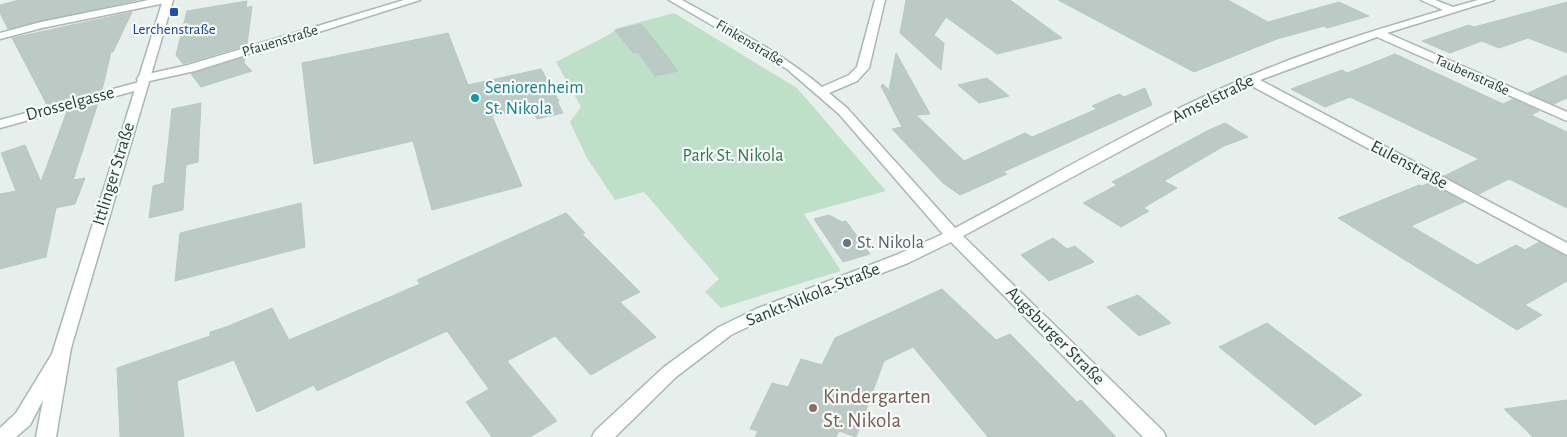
<svg xmlns="http://www.w3.org/2000/svg" width="1567" height="437" viewBox="0 0 1567 437" font-family="'Alegreya Sans',sans-serif">
<rect width="100%" height="100%" fill="#e6efeb"/>
<!-- green -->
<path fill="#bfe0c8" d="M674,13L797,88L886,191L804,214L841,271L721,308L705,292L719,279L644,192L615,200L587,158L570,122L581,107L556,62L610,34L618,28Z"/>
<!-- building -->
<g fill="#bbcac4" stroke="#b8c9c2">
<path d="M19,0H137L8,29L0,13V5Z"/>
<path d="M906,0H1010L1062,38L997,54L946,17L934,35L944,43L941,70L900,33Z"/>
<path d="M1058,0H1228L1268,22L1339,2L1369,16L1327,28L1324,26L1277,39L1194,72Z"/>
<path d="M247,1L246,8L252,6L247,45L183,64L176,55L187,11Z"/>
<path d="M1567,2V53L1528,38L1499,48L1482,41L1450,53L1422,41L1469,25L1474,27Z"/>
<path d="M132,12L113,52H111L102,90L47,105L12,38Z"/>
<path d="M641,24L663,51L678,71L655,76L638,52L633,53L615,30Z"/>
<path d="M448,33L468,85L541,69L559,101H557L563,113L537,119L531,107L492,116L522,186L432,210L413,141L314,164L302,63Z"/>
<path d="M896,53L930,114L916,115L964,161L1025,133L1032,137L1097,109L1092,106L1119,94L1124,97L1145,88L1152,105L1003,172L1007,174L960,195L943,183L892,129L902,127L881,86L883,84L889,90Z"/>
<path d="M1395,54L1503,104L1513,99L1539,111L1531,115L1567,132V208L1509,179L1479,194L1444,176L1479,159L1350,97L1325,107L1291,89L1342,70L1347,73Z"/>
<path d="M245,57L244,63L252,71L201,87L191,74Z"/>
<path d="M1567,75V98L1554,104L1528,93Z"/>
<path d="M987,78L1009,96L979,103L958,85Z"/>
<path d="M98,103L73,180L85,178L75,204L56,208L46,257L0,269V194L16,191L1,153L25,145L41,182L67,111Z"/>
<path d="M201,103L198,162L186,165L183,210L149,218L153,186L164,183L172,109Z"/>
<path d="M1225,123L1248,137L1224,146L1164,181L1177,188L1143,208L1149,211L1121,227L1083,203L1117,185L1112,182L1209,130Z"/>
<path d="M1429,183L1464,202L1411,226L1477,265L1516,245L1525,250L1539,242L1567,257V281L1525,305L1542,315L1517,330L1338,218L1419,185L1422,186Z"/>
<path d="M301,203L305,247L175,281L180,233Z"/>
<path d="M566,213L585,233L582,234L640,292L620,302L656,337L591,375L555,336L507,361L557,421L530,437H492L466,402L489,389L447,331L317,391L314,385L257,412L234,360L177,381L184,437H120L117,368L210,336V332L226,327L272,308L289,340L420,284L417,280Z"/>
<path d="M829,215L842,222L846,221L870,254L843,262L814,219Z"/>
<path d="M1053,238L1067,249L1075,246L1094,262L1049,281L1021,255Z"/>
<path d="M942,289L996,340L1010,334L1077,402L1081,400L1116,437H988L913,347L884,361L856,437L839,431L836,437H755L758,431L750,429L772,383L788,387L801,359L822,365L835,338Z"/>
<path d="M1138,295L1171,323L1139,336L1107,307Z"/>
<path d="M1267,323L1362,395L1315,425L1219,347Z"/>
<path d="M1567,400V437H1533L1504,409Z"/>
</g>
<g fill="none" stroke-linecap="round" stroke-linejoin="round">
<!-- minor casing -->
<g stroke="#a8b8b2" stroke-width="3">
<g id="minor">
<path d="M149,0H170L165,3L42,28L0,39V33L41,22Z"/>
<path d="M404,0H420L195,71L145,82L147,85L145,88L0,128V120L139,82L137,79L139,76L188,65Z"/>
<path d="M669,0H682C730,27 779,51 822,87L849,75L857,67L875,0H885L869,68L857,81L829,93L847,108L955,228C1051,177 1145,121 1245,78C1309,50 1376,30 1443,10L1421,0H1435L1453,7L1478,0H1494L1387,33L1567,112V121L1377,37L1260,80L1567,243V255L1250,85L1189,114L963,236L1163,431L1166,437H1143L951,242L908,263L768,317L731,335L676,377L615,437H592L595,431L664,367L719,327L756,309L896,255L943,234L839,114L787,69Z"/>
</g>
</g>
<!-- tertiary casing -->
<g stroke="#a8b8b2" stroke-width="3">
<path id="tertiary" d="M163,0H173L71,348L56,437H36L43,400L30,425L16,437H0V428L16,413L52,354Z"/>
</g>
<!-- minor -->
<use href="#minor" fill="#fff" fill-rule="evenodd"/>
<!-- tertiary -->
<use href="#tertiary" fill="#fff" fill-rule="evenodd"/>
</g>
<!-- markers -->
<rect fill="#1a4fb4" stroke="#f7fbf9" stroke-width="2" x="169" y="7" width="10" height="10" rx="2.5"/>
<circle fill="#0f9aa8" stroke="#f7fbf9" stroke-width="2" cx="475" cy="98" r="5"/>
<circle fill="#6b7280" stroke="#f7fbf9" stroke-width="2" cx="847" cy="243" r="5"/>
<circle fill="#8d6e63" stroke="#f7fbf9" stroke-width="2" cx="813" cy="408" r="5"/>
<g text-anchor="middle" dominant-baseline="central" stroke-width="4.5" stroke-linejoin="round" paint-order="stroke">
<!-- far-transit labels -->
<g font-size="15" fill="#164399" stroke="#f7fbf9">
<text x="174" y="29">Lerchenstraße</text>
</g>
<!-- far-street labels -->
<g font-size="15" fill="#24423a" stroke="#f7fbf9">
<text transform="translate(280 41) rotate(-17)">Pfauenstraße</text>
<text transform="translate(750 43) rotate(31)">Finkenstraße</text>
<text transform="translate(1472 75) rotate(24)">Taubenstraße</text>
</g>
<!-- culture labels -->
<g font-size="18" fill="#0d838f" stroke="#f7fbf9" text-anchor="start">
<text x="485" y="88">Seniorenheim<tspan x="485" dy="21">St. Nikola</tspan></text>
</g>
<!-- street labels -->
<g font-size="18" fill="#24423a" stroke="#f7fbf9">
<text transform="translate(1213 99) rotate(-26)">Amselstraße</text>
<text transform="translate(70 104) rotate(-15)">Drosselgasse</text>
<text transform="translate(1409 165) rotate(28)">Eulenstraße</text>
<text transform="translate(114 174) rotate(-73)">Ittlinger Straße</text>
<text transform="translate(813 295) rotate(-22)">Sankt-Nikola-Straße</text>
<text transform="translate(1055 336) rotate(45)">Augsburger Straße</text>
</g>
<!-- park labels -->
<g font-size="18" fill="#2d7a4b" stroke="#f7fbf9">
<text x="733" y="156">Park St. Nikola</text>
</g>
<!-- worship labels -->
<g font-size="18" fill="#5b616d" stroke="#f7fbf9" text-anchor="start">
<text x="857" y="243">St. Nikola</text>
</g>
<!-- near-education labels -->
<g font-size="21" fill="#785e54" stroke="#f7fbf9" text-anchor="start">
<text x="823" y="396">Kindergarten<tspan x="823" dy="24">St. Nikola</tspan></text>
</g>
</g>
</svg>
